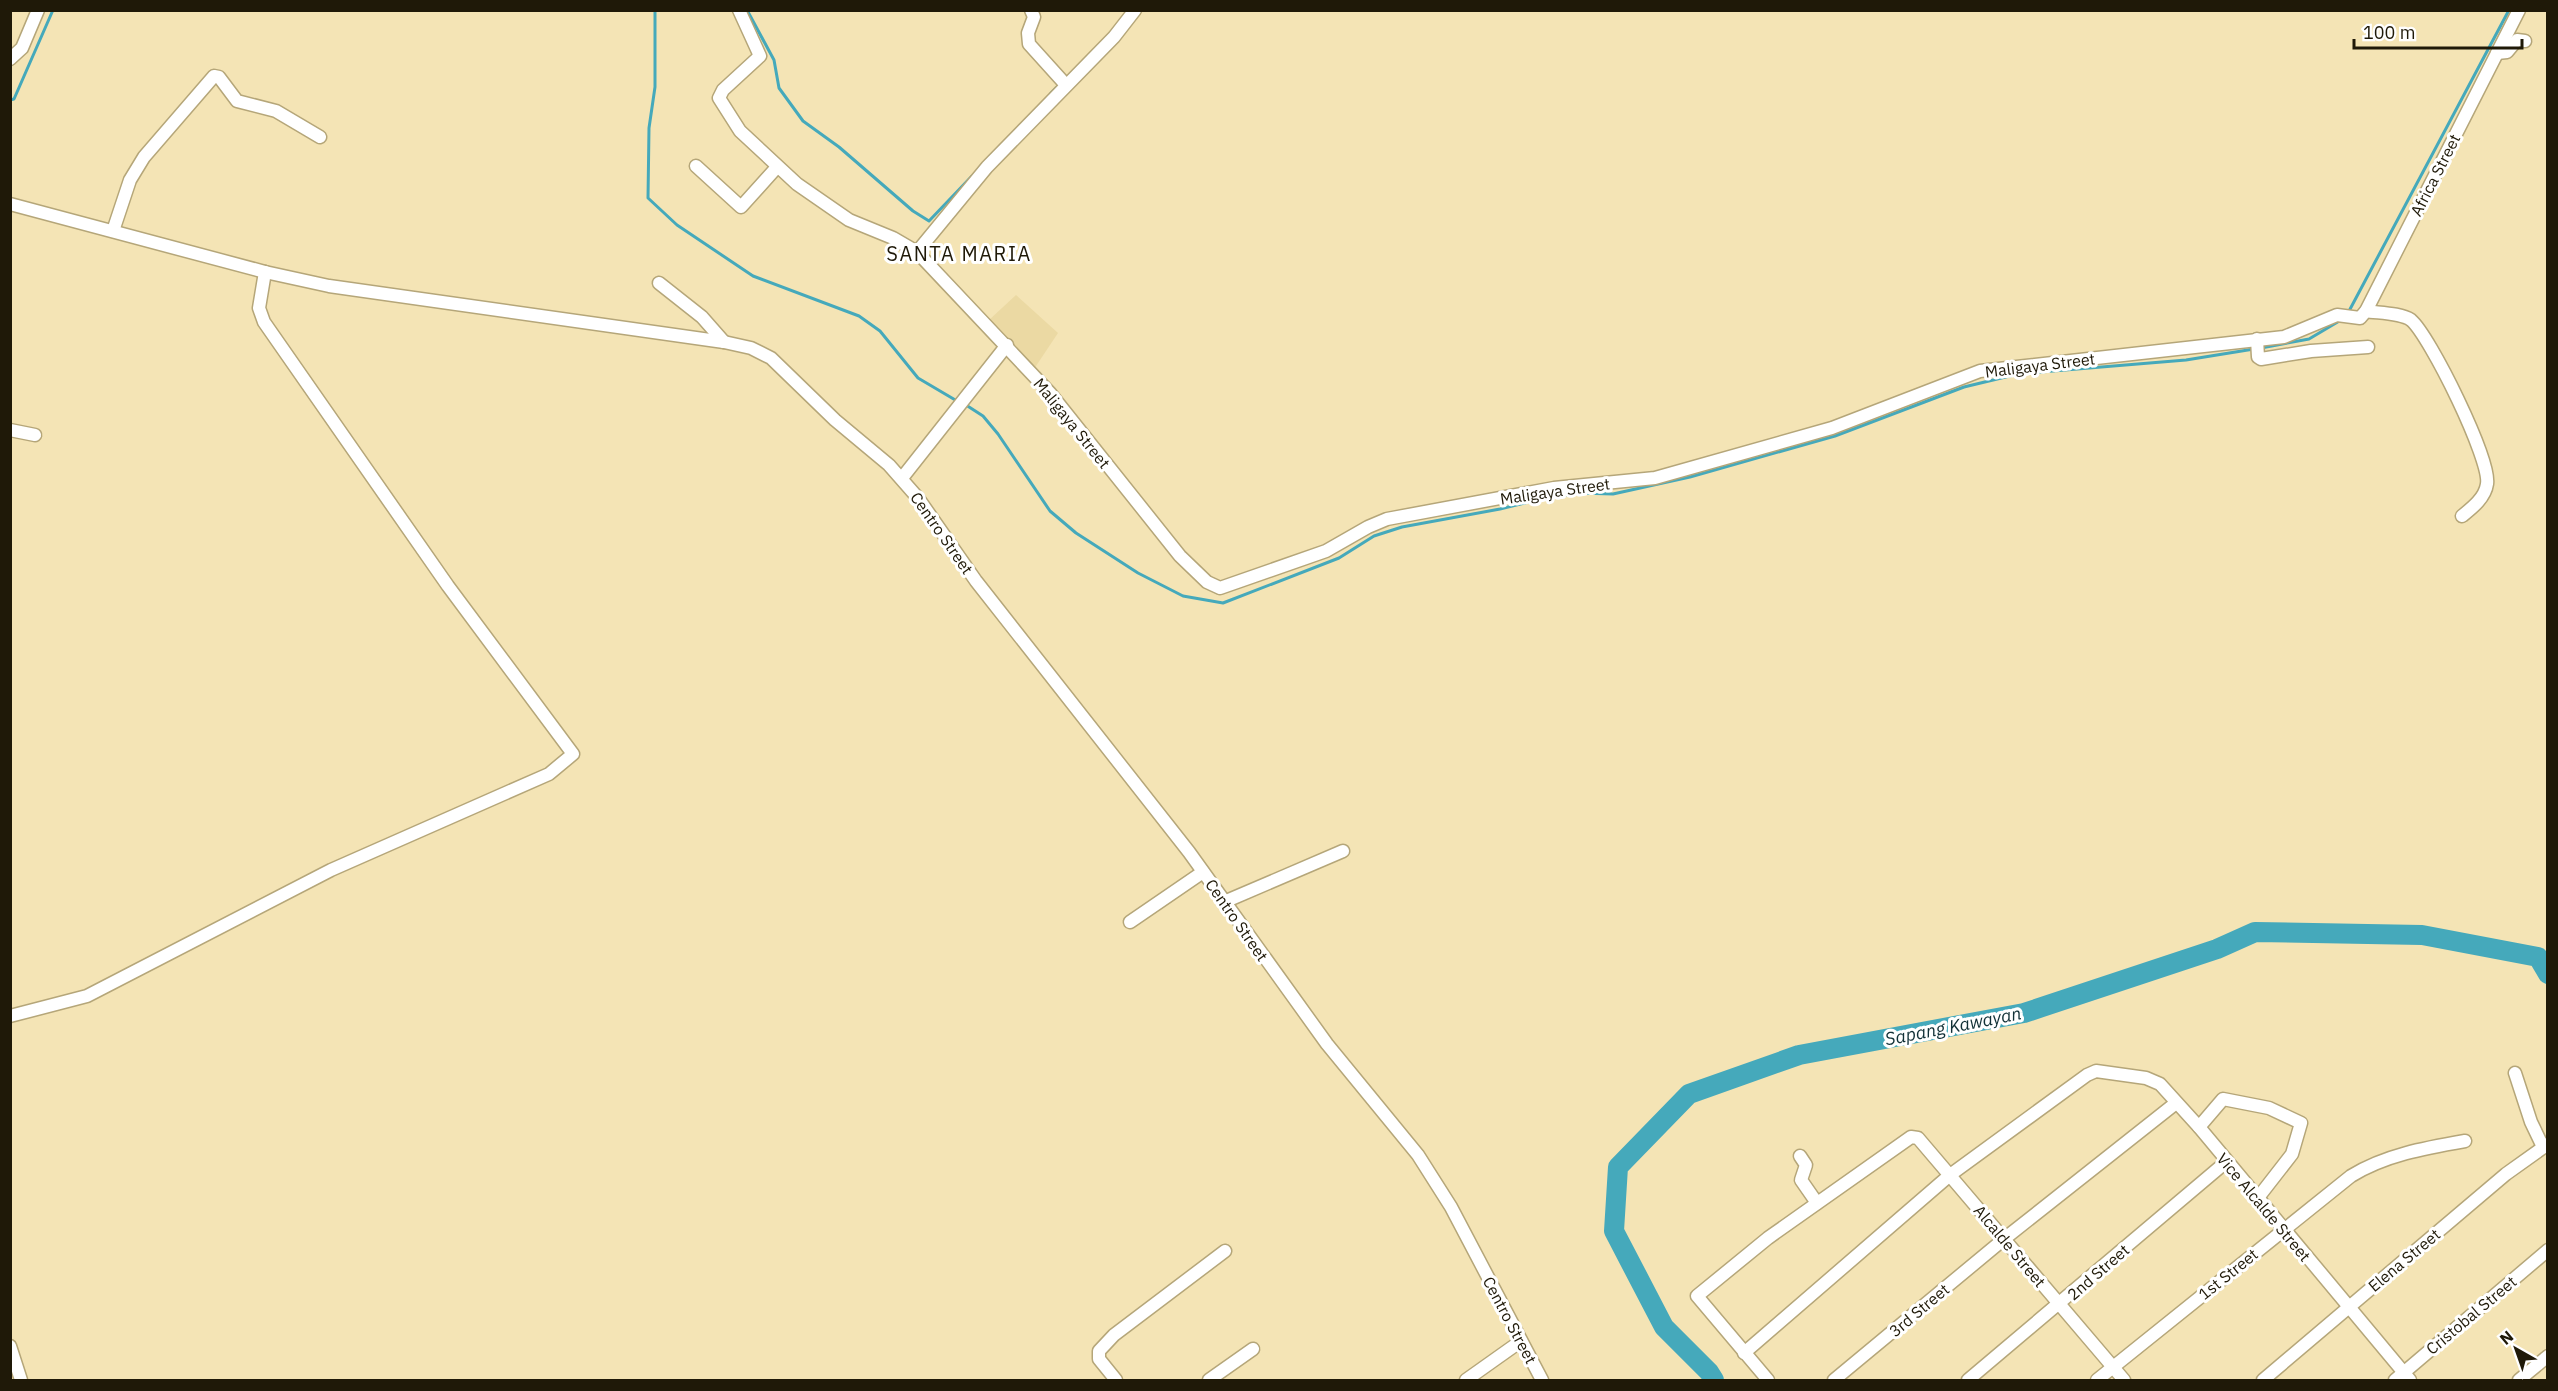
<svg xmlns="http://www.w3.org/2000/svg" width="2558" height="1391" viewBox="0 0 2558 1391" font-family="'IBM Plex Sans',sans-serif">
<rect width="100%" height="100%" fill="#f4e4b5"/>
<!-- built -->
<path fill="#ebd9a3" d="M1016,295L1058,333L1034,369L989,320Z"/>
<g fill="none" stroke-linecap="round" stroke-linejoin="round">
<!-- stream -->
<g stroke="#45a9bb" stroke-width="3">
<path d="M655,10V87L649,128L648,198L677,225L753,276L859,316L880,331L918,378L957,401"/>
<path d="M747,10L774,60L779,88L803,121L839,147L913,211L929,221L972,176"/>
<path d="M1051,93L1061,83"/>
<path d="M10,100L14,99L53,10"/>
<path d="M2348,313L2509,10"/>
<path d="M2261,348L2309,339L2341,320"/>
<path d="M966,405L983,416L998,434L1050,511L1076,533L1138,573L1183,596L1223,603L1339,558L1374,536L1402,527L1500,509L1541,499L1578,493L1613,494L1690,477L1835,436L1964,387L2018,374L2186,360L2254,349"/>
</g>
<!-- river -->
<path stroke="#45a9bb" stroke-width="20" d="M1714,1380L1709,1372L1664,1327L1614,1231L1618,1167L1689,1094L1799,1055L2024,1013L2217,949L2255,932L2422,935L2538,957L2548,974"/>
<!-- minor casing -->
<g stroke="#b5a679" stroke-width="15">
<g id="minor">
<path d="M739,10L760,56L723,90L719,98L740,131L797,184L849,220L893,238L917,252L1050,393L1180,556L1207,582L1220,588L1326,551L1368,527L1387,519L1554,488L1655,478L1832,428L1980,371L2284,337L2337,315L2360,318L2366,311L2519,10"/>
<path d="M1031,10L1034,17L1028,33L1029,44L1066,85"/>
<path d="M2497,53L2507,52L2517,40L2525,41"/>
<path d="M10,59L22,48L38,10"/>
<path d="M696,166L741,207L777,167"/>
<path d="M10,204L265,272L329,286L724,342L751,348L771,358L835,420L889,465L918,498L976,581L1189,852L1327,1044L1418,1155L1451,1207L1542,1380"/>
<path d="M113,231L130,180L144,157L214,76L219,77L237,101L276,111L320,137"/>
<path d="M917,252L987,167L1114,37L1135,10"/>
<path d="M659,283L702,317L724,342"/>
<path d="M2366,311C2378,313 2401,313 2411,320C2430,336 2491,460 2487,484C2485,498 2472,508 2462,516"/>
<path d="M2257,339L2258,357L2261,359L2311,351L2368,347"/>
<path d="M10,430L35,435"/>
<path d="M902,478L1007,345"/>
<path d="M1224,902L1343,851"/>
<path d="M1130,922L1203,872"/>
<path d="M10,1016L87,996L331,870L549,774L573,754L448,586L264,322L259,308L265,272"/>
<path d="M2515,1073L2531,1122L2543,1147"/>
<path d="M2199,1127L2223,1099L2269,1108L2301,1123L2292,1154L2257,1199"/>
<path d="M1800,1156L1806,1165L1801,1180L1817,1203"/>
<path d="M10,1346L21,1380"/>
<path d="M1744,1353L1950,1175L2087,1075L2096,1071L2146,1078L2160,1084L2199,1127L2410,1380"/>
<path d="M1116,1380L1099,1359V1351L1114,1335L1225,1251"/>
<path d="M1209,1380L1253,1349"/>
<path d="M1466,1380L1521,1341"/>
<path d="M1768,1380L1697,1296L1768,1238L1911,1137L1918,1138L2124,1380"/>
<path d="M1834,1380L2004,1239L2176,1103"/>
<path d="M1968,1380L2226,1162"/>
<path d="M2097,1380L2351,1176C2385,1155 2425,1148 2465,1141"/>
<path d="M2263,1380L2506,1174L2548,1144"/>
<path d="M2395,1380L2548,1250"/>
<path d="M2519,1380L2548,1356"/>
</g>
</g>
<!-- minor -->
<use href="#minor" stroke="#fff" stroke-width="12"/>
</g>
<g text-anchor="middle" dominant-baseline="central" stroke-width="6" stroke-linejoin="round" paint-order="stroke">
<!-- street labels -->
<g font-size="16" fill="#1f1908" stroke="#fff">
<text transform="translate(2435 175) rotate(-63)">Africa Street</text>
<text transform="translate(2040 365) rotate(-7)">Maligaya Street</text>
<text transform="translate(1072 423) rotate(51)">Maligaya Street</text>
<text transform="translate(1555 491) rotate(-8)">Maligaya Street</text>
<text transform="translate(942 533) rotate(55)">Centro Street</text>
<text transform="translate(1237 920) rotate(55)">Centro Street</text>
<text transform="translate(2264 1207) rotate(50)">Vice Alcalde Street</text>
<text transform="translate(2010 1246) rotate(50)">Alcalde Street</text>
<text transform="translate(2404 1260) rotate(-40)">Elena Street</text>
<text transform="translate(2098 1272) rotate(-41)">2nd Street</text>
<text transform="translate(2228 1274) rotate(-39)">1st Street</text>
<text transform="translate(1919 1310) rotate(-40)">3rd Street</text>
<text transform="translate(2471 1315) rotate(-40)">Cristobal Street</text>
<text transform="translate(1510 1320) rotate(62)">Centro Street</text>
</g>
<!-- water labels -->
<g font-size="18" font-style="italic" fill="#113036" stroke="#fff">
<text transform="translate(1953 1026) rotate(-11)">Sapang Kawayan</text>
</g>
<!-- quarter labels -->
<g font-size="20" letter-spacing="1.5" fill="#1f1908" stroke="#fff">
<text x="959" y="253">SANTA MARIA</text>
</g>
</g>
<!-- border -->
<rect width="2558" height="1391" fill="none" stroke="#1f1908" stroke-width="24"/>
<!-- north arrow -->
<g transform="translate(2516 1349) rotate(320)" stroke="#ffffff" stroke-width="4.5" paint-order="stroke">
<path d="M0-4.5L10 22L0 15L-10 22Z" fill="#1f1908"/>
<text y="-9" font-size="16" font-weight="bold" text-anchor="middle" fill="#1f1908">N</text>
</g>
<!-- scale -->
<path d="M2354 39v9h168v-9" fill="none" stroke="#1f1908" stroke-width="3"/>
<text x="2363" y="39" font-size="18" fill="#1f1908" stroke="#ffffff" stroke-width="4.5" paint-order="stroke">100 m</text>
</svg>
